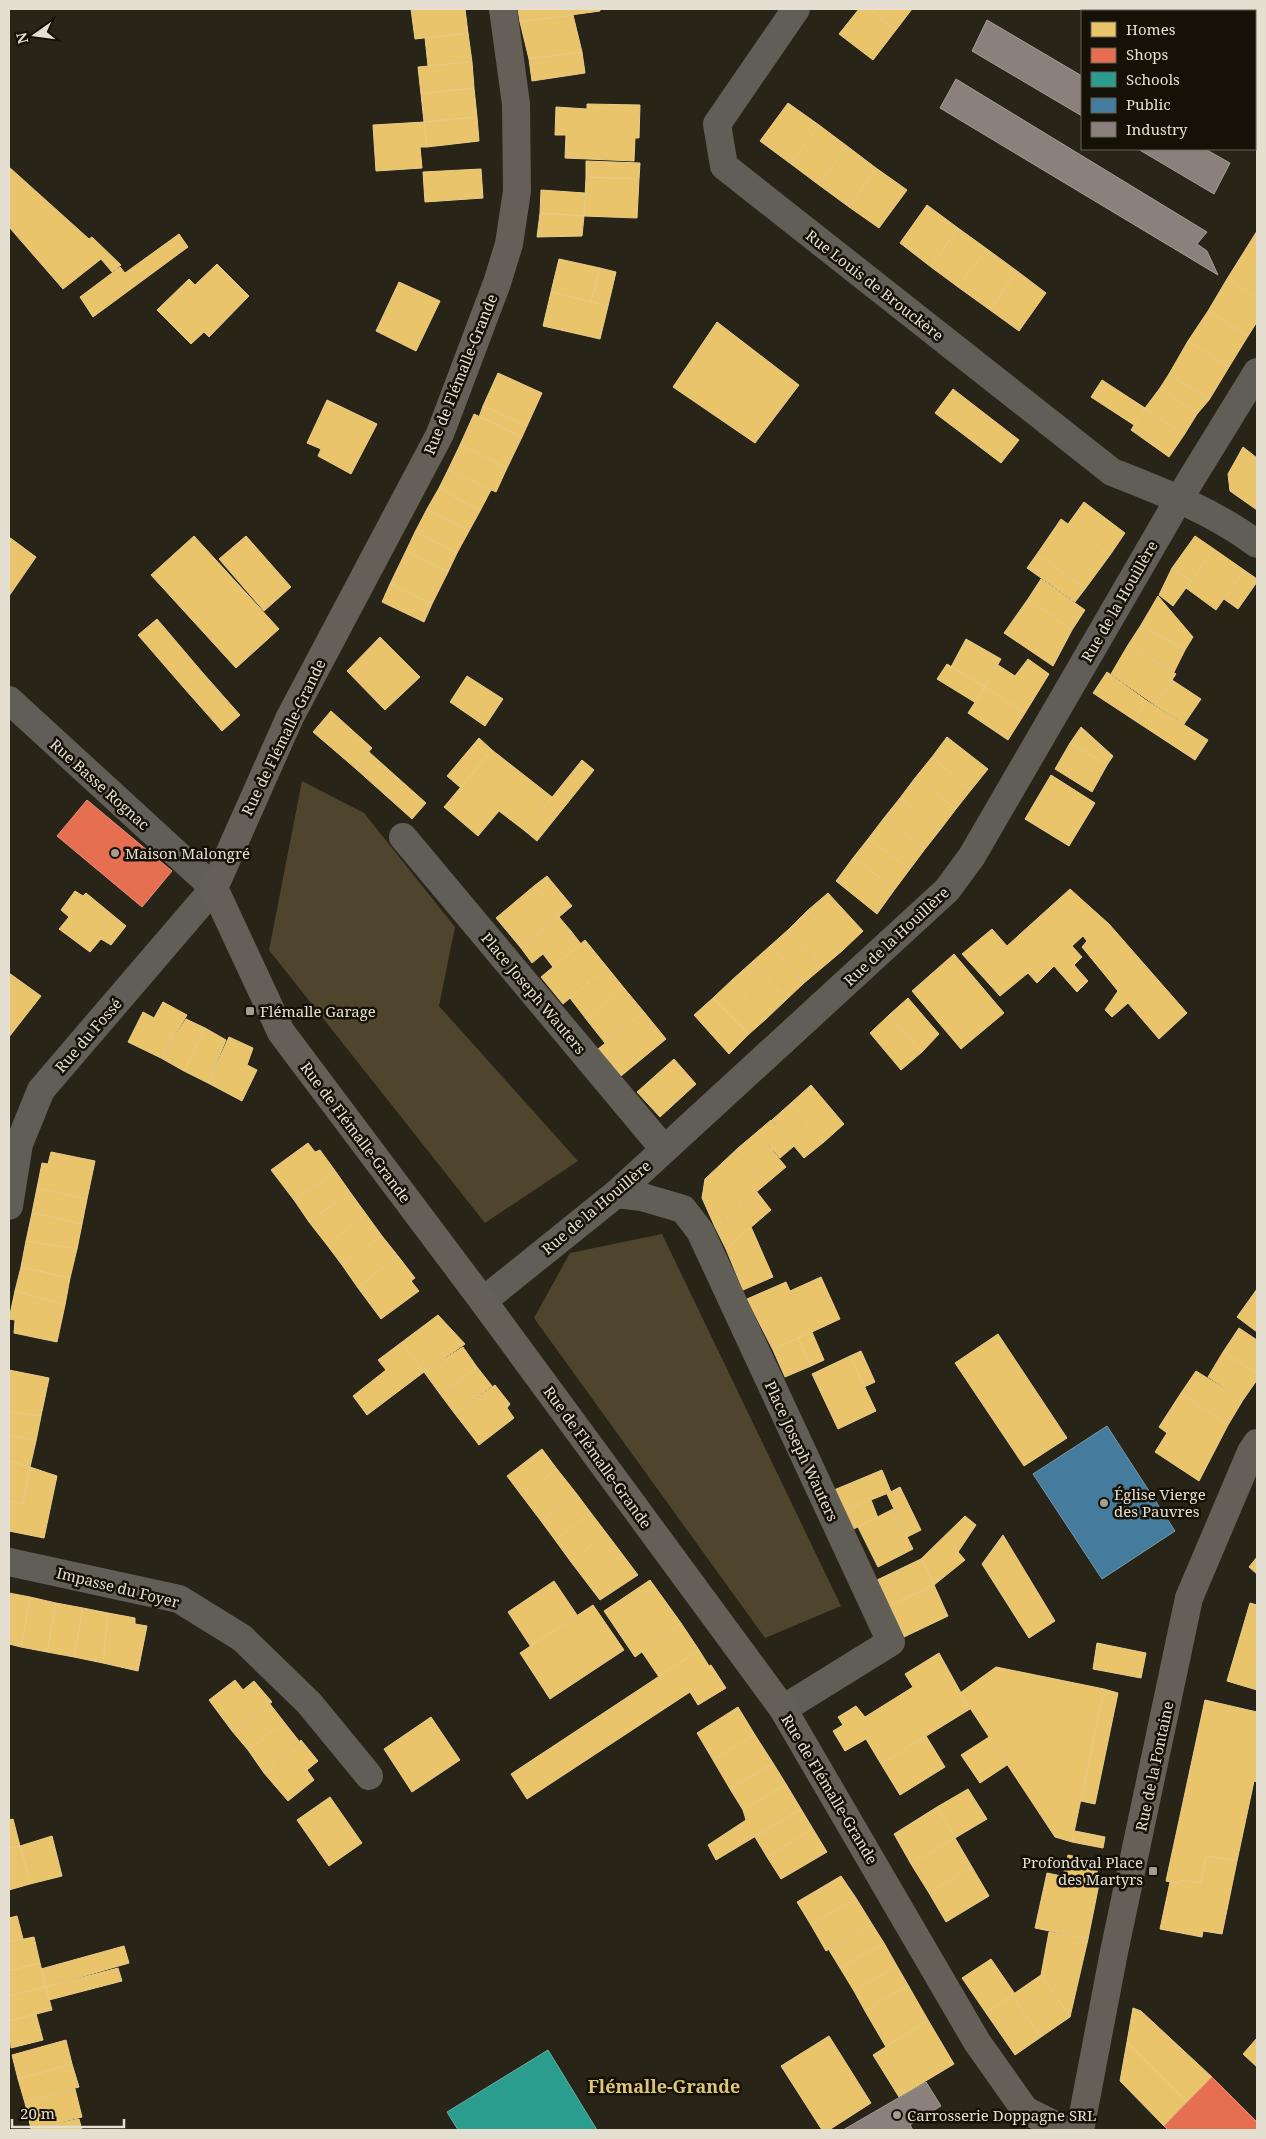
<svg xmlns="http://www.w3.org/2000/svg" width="1266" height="2139" viewBox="0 0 1266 2139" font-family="'Noto Serif',serif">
<rect width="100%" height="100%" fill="#292418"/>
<!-- green -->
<g fill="#4f452d">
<path d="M302,781L364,813L455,927L439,1006L578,1161L485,1223L269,950Z"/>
<path d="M662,1234L841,1606L765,1638L534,1318L570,1253Z"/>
</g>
<!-- homes -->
<g fill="#e9c46a" stroke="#e8cc89">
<path d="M411,9H465L468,33L415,39Z"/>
<path d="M518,9H600V11L520,22Z"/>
<path d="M859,9H869L896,30L873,60L839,34Z"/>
<path d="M869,9H912L896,30Z"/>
<path d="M1120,9H1164L1162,11H1124Z"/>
<path d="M1164,9H1202L1206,11H1162Z"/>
<path d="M573,15L582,52L529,59L520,22Z"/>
<path d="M468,33L472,62L428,66L425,38Z"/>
<path d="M1255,47L1257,49V69L1255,72Z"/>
<path d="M582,52L585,73L532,81L529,59Z"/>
<path d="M472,62L474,88L421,94L418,67Z"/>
<path d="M474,88L477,117L424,122L421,94Z"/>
<path d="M788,103L819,125L791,164L760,141Z"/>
<path d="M587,104L640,105L639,138H635L634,161L565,158L566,135H555L556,107L587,109Z"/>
<path d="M477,117L479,141L427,147L424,122Z"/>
<path d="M424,122L427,147H420L422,168L376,171L373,125Z"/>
<path d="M819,125L847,146L819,185L791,164Z"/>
<path d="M847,146L876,168L849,207L819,185Z"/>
<path d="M586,161L640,163L639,179L586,177Z"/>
<path d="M9,167L89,239L92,237L121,265L112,272L101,259L63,289L9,227Z"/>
<path d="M876,168L907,190L879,228L849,207Z"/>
<path d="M481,169L483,198L425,202L423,172Z"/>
<path d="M586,177L639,179L637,218L584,216Z"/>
<path d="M541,190L585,193L584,216L540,213Z"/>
<path d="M927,205L958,228L931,267L900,243Z"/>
<path d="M540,213L584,216L582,236L537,237Z"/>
<path d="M958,228L987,249L958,287L931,267Z"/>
<path d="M1257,231V298L1227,279Z"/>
<path d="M179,234L188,247L93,317L80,297L120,267L125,273Z"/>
<path d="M987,249L1017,271L990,310L958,287Z"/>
<path d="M559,259L600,268L591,302L551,292Z"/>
<path d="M217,264L249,296L209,337L204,332L191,344L157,310L189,279L195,285Z"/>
<path d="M600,268L616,272L608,306L591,302Z"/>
<path d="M1017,271L1046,293L1019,331L990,310Z"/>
<path d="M1227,279L1257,298V322L1248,336L1208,311Z"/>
<path d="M399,282L440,301L416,351L376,331Z"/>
<path d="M551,292L608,306L600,339L543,326Z"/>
<path d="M1208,311L1248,336L1229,367L1188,341Z"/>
<path d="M717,322L799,385L755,443L673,387Z"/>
<path d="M1188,341L1229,367L1209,400L1169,374Z"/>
<path d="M498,373L542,393L527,426L483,406Z"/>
<path d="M1169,374L1209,400L1197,414L1160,388Z"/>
<path d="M1102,380L1145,408L1134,425L1091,397Z"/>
<path d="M1160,388L1197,414L1184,435L1145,408Z"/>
<path d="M953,389L1019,440L1001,463L935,413Z"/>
<path d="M327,400L377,424L351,474L318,456L321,449L307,443Z"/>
<path d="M483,406L527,426L522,437L479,417Z"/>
<path d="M1145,408L1184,435L1169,457L1131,430Z"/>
<path d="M474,414L522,437L507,468L460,445Z"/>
<path d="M460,445L507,468L496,492L448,470Z"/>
<path d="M1243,447L1257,458V510L1230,491L1228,474Z"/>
<path d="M448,470L491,490L480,511L439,488Z"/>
<path d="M439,488L480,511L469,531L427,509Z"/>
<path d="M1084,502L1125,533L1110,555L1068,524Z"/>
<path d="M427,509L469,531L457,553L415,532Z"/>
<path d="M1061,519L1110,555L1085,589L1037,554Z"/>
<path d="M415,532L457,553L448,572L406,551Z"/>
<path d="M194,536L279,629L236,668L151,575Z"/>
<path d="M246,536L291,587L264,611L219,559Z"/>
<path d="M1195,536L1214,549L1191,581L1172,568Z"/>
<path d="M9,537L36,557L9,596Z"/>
<path d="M1214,549L1244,570L1216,610L1186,588Z"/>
<path d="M406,551L448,572L432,604L390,584Z"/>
<path d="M1037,554L1085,589L1075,602L1027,568Z"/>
<path d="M1172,568L1191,581L1173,606L1159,595Z"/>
<path d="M1244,570L1257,579V582L1238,609L1224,599Z"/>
<path d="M1041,579L1085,610L1072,630L1028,599Z"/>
<path d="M390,584L432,604L424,622L382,602Z"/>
<path d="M1158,596L1193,637L1185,650L1141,625Z"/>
<path d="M1028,599L1072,630L1053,666L1004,633Z"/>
<path d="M157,619L202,672L184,688L138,635Z"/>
<path d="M1141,625L1185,650L1174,672L1128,645Z"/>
<path d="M380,637L420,677L385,710L347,671Z"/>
<path d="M966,639L1001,659L985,687L951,667Z"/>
<path d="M1128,645L1176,674L1155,705L1111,674Z"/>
<path d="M1028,659L1049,674L1025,713L985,687L998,665L1015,676Z"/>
<path d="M947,664L985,687L976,703L937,679Z"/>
<path d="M202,672L240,715L222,731L184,688Z"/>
<path d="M1107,672L1147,701L1134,720L1093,693Z"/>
<path d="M467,676L503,699L485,726L450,702Z"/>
<path d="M1172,680L1201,699L1184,724L1155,705Z"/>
<path d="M985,687L1025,713L1008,740L968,713Z"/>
<path d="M1147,701L1208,740L1195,760L1134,720Z"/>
<path d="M331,711L372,748L355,768L313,732Z"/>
<path d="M1081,727L1113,756L1107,765L1070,743Z"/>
<path d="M947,737L988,769L971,790L932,757Z"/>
<path d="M479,738L492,750L461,788L447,776Z"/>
<path d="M1070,743L1107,765L1092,792L1055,769Z"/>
<path d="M492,750L552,797L525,831L499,811L478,836L444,807Z"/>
<path d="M369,752L426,803L412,819L355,768Z"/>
<path d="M932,757L971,790L956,809L915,778Z"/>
<path d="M582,760L594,770L537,841L525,831Z"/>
<path d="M1051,775L1095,803L1069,846L1025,819Z"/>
<path d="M915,778L956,809L940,830L900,798Z"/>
<path d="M900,798L940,830L925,849L884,818Z"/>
<path d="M884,818L925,849L910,869L868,839Z"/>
<path d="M868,839L910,869L895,889L853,858Z"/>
<path d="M853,858L895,889L877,914L836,881Z"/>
<path d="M547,876L572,906L559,917L534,886Z"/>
<path d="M534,886L559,917L521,948L496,918Z"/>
<path d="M1070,889L1109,924L1187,1013L1159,1039L1128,1003L1112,1017L1105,1010L1118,991L1082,947L1087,941L1083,936L1072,946L1082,957L1074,965L1088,981L1077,992L1054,966L1037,983L1028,973L1000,996L962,954L992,929L1007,946Z"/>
<path d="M75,891L83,896L86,893L126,926L111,945L101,939L90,952L59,929L69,917L61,910Z"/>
<path d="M828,893L863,931L842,951L807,911Z"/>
<path d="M807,911L842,951L823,967L789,929Z"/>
<path d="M559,917L571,931L532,963L521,948Z"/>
<path d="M789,929L823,967L804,983L770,946Z"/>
<path d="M571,931L581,944L553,967L543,954Z"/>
<path d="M585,940L607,967L563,1004L541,977Z"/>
<path d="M770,946L804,983L786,1000L752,962Z"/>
<path d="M954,954L1004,1013L961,1049L912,991Z"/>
<path d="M752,962L786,1000L766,1019L732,980Z"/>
<path d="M607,967L624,988L586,1019L570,998Z"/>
<path d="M9,973L41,996L9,1037Z"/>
<path d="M732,980L766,1019L749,1034L713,998Z"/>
<path d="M624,988L644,1012L605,1043L586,1019Z"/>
<path d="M713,998L749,1034L729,1054L694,1015Z"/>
<path d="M908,998L939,1034L922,1052L889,1015Z"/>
<path d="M163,1002L187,1015L161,1058L128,1042L143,1012L154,1018Z"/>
<path d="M644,1012L666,1039L621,1076L598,1049Z"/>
<path d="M889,1015L922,1052L901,1070L870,1033Z"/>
<path d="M186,1019L205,1028L184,1071L161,1058Z"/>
<path d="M205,1028L226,1040L208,1083L184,1071Z"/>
<path d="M229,1037L253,1048L247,1065L257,1070L242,1101L208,1083Z"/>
<path d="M674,1059L696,1084L660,1117L637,1092Z"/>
<path d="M811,1085L844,1124L824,1142L791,1103Z"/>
<path d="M791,1103L824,1142L804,1158L772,1120Z"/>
<path d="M771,1120L794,1146L780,1158L757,1132Z"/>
<path d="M757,1132L786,1167L767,1183L738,1148Z"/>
<path d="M308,1143L315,1152L320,1150L336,1172L294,1200L271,1170Z"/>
<path d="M738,1148L767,1183L715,1227L702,1198L705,1179Z"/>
<path d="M51,1152L95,1161L87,1199L37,1188L42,1163L48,1164Z"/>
<path d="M336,1172L350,1192L309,1222L294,1200Z"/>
<path d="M37,1188L87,1199L82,1224L32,1213Z"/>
<path d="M350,1192L366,1214L327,1245L309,1222Z"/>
<path d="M757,1192L771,1210L726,1249L715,1227Z"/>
<path d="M32,1213L82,1224L77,1249L26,1241Z"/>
<path d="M366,1214L382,1236L342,1265L327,1245Z"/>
<path d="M751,1227L773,1277L743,1290L726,1249Z"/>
<path d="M382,1236L398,1256L358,1288L342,1265Z"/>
<path d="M26,1241L77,1249L70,1278L21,1267Z"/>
<path d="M398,1256L415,1278L411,1281L419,1291L381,1319L358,1288Z"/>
<path d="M21,1267L70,1278L65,1305L15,1291Z"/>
<path d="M821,1277L840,1319L773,1350L747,1299L786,1282L790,1291Z"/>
<path d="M1257,1289V1332L1237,1317Z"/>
<path d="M15,1291L65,1305L57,1342L14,1333L15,1320L9,1319Z"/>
<path d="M438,1315L465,1344L424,1372L402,1342Z"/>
<path d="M1239,1328L1257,1340V1373L1223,1352Z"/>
<path d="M812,1332L824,1360L811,1366L798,1338Z"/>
<path d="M998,1334L1067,1438L1024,1466L955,1363Z"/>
<path d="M798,1338L811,1366L785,1377L773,1350Z"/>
<path d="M402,1342L424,1372L367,1415L353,1396L386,1370L378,1360Z"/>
<path d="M463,1347L477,1367L440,1394L424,1372Z"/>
<path d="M861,1351L875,1382L864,1387L850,1356Z"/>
<path d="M1223,1352L1257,1373V1380L1243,1400L1208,1377Z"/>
<path d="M850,1356L876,1411L838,1429L812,1374Z"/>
<path d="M477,1367L492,1386L455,1414L440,1394Z"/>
<path d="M9,1370L49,1378L41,1416L9,1412Z"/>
<path d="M1196,1371L1243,1400L1228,1425L1181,1393Z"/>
<path d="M495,1385L510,1404L507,1408L514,1418L479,1445L455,1414Z"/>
<path d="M1181,1393L1228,1425L1199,1481L1155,1452L1167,1433L1159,1427Z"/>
<path d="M9,1412L41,1416L36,1441L9,1435Z"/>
<path d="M9,1435L36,1441L30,1467L9,1461Z"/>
<path d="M542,1449L557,1469L522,1496L507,1476Z"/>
<path d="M9,1461L30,1467L23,1504L9,1501Z"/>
<path d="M30,1467L57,1476L44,1538L9,1531V1501L23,1504Z"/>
<path d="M557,1469L576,1493L541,1521L522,1496Z"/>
<path d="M882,1470L891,1492L843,1511L834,1490Z"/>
<path d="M900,1487L921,1530L907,1537L887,1494Z"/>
<path d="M576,1493L591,1513L555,1540L541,1521Z"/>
<path d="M871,1500L878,1518L851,1530L843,1511Z"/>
<path d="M893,1509L913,1549L878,1567L858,1527Z"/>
<path d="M591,1513L607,1534L571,1562L555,1540Z"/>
<path d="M965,1516L976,1525L958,1552L965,1560L934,1585L921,1559Z"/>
<path d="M607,1534L638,1575L600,1600L571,1562Z"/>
<path d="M1003,1535L1055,1621L1029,1638L982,1564Z"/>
<path d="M1257,1557V1574L1249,1567Z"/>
<path d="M921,1559L934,1585L889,1606L877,1580Z"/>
<path d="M650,1580L681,1623L635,1657L604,1611Z"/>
<path d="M554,1581L577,1615L531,1647L508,1612Z"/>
<path d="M934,1585L948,1616L904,1637L889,1606Z"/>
<path d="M9,1593L30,1597L21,1647L9,1644Z"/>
<path d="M30,1597L56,1603L47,1652L21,1647Z"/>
<path d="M56,1603L83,1608L74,1657L47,1652Z"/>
<path d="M1250,1603L1257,1605V1690L1227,1681Z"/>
<path d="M593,1605L624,1650L550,1699L520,1653Z"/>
<path d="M83,1608L108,1613L103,1663L74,1657Z"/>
<path d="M108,1613L135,1618V1624L147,1626L138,1671L103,1663Z"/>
<path d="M681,1623L699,1650L659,1677L642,1652Z"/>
<path d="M1097,1643L1146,1653L1141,1678L1093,1669Z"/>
<path d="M699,1650L709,1666L711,1665L726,1688L698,1705L690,1692L527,1799L511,1774Z"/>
<path d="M939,1653L970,1709L881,1764L866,1739L845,1751L833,1731L843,1725L838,1717L856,1706L865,1717L913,1687L905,1674Z"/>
<path d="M996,1667L1104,1689L1072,1842L1055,1837L960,1693Z"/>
<path d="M235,1680L243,1690L254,1681L272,1702L232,1731L209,1700Z"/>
<path d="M1104,1689L1118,1693L1095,1804L1081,1801Z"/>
<path d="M1205,1700L1257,1712V1782L1254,1781L1237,1861L1206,1856L1201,1883L1181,1880L1180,1884L1166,1881Z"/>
<path d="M270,1704L284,1722L248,1750L232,1731Z"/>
<path d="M738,1707L755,1735L713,1760L697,1733Z"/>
<path d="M431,1717L460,1760L412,1792L384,1749Z"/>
<path d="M284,1722L299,1741L264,1773L248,1750Z"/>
<path d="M755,1735L773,1763L730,1789L713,1760Z"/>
<path d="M926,1736L945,1767L900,1795L881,1764Z"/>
<path d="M989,1737L1007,1765L980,1783L961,1755Z"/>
<path d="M301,1740L318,1761L307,1770L314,1780L288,1801L264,1773Z"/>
<path d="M773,1763L786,1784L743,1810L730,1789Z"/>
<path d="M786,1784L801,1809L716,1860L708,1845L746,1820L743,1810Z"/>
<path d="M968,1789L987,1819L955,1838L937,1807Z"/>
<path d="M330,1797L362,1843L329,1866L297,1820Z"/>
<path d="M937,1807L955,1838L911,1864L894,1834Z"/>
<path d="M801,1809L813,1829L767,1857L755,1837Z"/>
<path d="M13,1819L20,1846L9,1848V1820Z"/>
<path d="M813,1829L827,1852L781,1879L767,1857Z"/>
<path d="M1075,1831L1105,1837L1103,1848L1072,1842Z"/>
<path d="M52,1836L62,1876L30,1884L20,1846Z"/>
<path d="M955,1838L972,1867L929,1893L911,1864Z"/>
<path d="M20,1846L30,1884L9,1890V1848Z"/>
<path d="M1068,1855L1099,1862L1095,1883L1063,1876Z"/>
<path d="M1206,1856L1237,1861L1222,1934L1203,1931L1202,1937L1160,1929L1170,1882L1180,1884L1181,1880L1201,1883Z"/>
<path d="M972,1867L989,1896L946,1922L929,1893Z"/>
<path d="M1047,1873L1099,1884L1088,1939L1035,1928Z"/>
<path d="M841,1876L856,1898L811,1925L797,1902Z"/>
<path d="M856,1898L872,1924L826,1951L811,1925Z"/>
<path d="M17,1916L23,1939L9,1942V1918Z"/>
<path d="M872,1924L884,1943L840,1968L829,1950Z"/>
<path d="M1049,1932L1088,1939L1070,2017L1041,1975Z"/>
<path d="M34,1937L40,1963L9,1971V1942Z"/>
<path d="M884,1943L897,1966L854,1991L840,1968Z"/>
<path d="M124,1946L129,1963L46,1987L41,1969Z"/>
<path d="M991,1959L1015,1994L986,2013L962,1978Z"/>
<path d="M40,1963L46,1987L9,1996V1971Z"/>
<path d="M897,1966L908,1985L865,2011L854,1991Z"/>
<path d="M118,1968L122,1981L49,2000L46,1987Z"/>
<path d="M1041,1975L1070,2017L1041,2037L1012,1995Z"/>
<path d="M908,1985L928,2020L886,2047L865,2011Z"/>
<path d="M46,1987L52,2010L9,2021V1996Z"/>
<path d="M1012,1995L1041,2037L1015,2055L986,2013Z"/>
<path d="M1133,2008L1141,2011L1212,2077L1187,2102L1127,2042Z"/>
<path d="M36,2014L43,2040L11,2048L9,2021Z"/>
<path d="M928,2020L954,2064L899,2097L873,2055Z"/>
<path d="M829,2036L871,2103L829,2130H822L781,2066Z"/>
<path d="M1257,2038V2067L1243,2054Z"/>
<path d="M66,2040L72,2064L18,2079L12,2055Z"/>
<path d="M1127,2042L1187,2102L1164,2126L1120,2081Z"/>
<path d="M72,2064L79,2087L25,2103L18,2079Z"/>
<path d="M75,2089L82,2117L31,2129L25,2103Z"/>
<path d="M79,2119L82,2130L31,2129Z"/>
</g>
<!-- shops -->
<g fill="#e76f51" stroke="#e69177">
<path d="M87,800L172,871L142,907L57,836Z"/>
<path d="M1212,2077L1257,2122V2130H1168L1164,2126Z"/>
</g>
<!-- schools -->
<path fill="#2a9d8f" stroke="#62b1a2" d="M548,2050L597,2130H458L447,2112Z"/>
<!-- public -->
<path fill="#457b9d" stroke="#7599ac" d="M1107,1426L1175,1531L1102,1579L1033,1474Z"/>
<!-- industry -->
<g fill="#8a817c" stroke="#a59d95">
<path d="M987,20L1082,76V116L972,51Z"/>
<path d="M956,79L1207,232L1197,244L1207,251L1218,275L940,108Z"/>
<path d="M1138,149H1205L1230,163L1214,194Z"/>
<path d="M926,2082L941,2106L910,2125L913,2130H843Z"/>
</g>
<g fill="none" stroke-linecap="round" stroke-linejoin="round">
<!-- street -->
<g stroke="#615e58" stroke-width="28">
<path d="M796,9L717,124L724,166L1112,472C1163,492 1213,511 1257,544"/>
<path d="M9,700L214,888L41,1090L19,1144L9,1206"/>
<path d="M403,837L664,1149"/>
<path d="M616,1194L642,1197L683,1209L700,1231L891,1642L783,1709"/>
<path d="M483,1301L616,1194L947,890L972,856L1179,499L1257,372"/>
<path d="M9,1562L179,1599L242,1638L309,1703L369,1776"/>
</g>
<!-- secondary -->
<g stroke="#646058" stroke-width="28">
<path d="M503,9L516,104L517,191L509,244L497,283L440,434L290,717L214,888L281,1032L483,1301L783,1709L977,2042L1025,2110L1065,2130"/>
<path d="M1080,2130L1114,1952L1189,1598L1251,1452L1257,1443"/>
</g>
</g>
<!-- markers -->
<g fill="#a39e90" stroke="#151107" stroke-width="2">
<circle cx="115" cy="853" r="5"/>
<rect x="245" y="1006" width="10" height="10" rx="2.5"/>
<circle cx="1104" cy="1503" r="5"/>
<rect x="1148" y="1866" width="10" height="10" rx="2.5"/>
<circle cx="897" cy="2115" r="5"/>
</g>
<g text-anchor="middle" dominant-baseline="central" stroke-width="5" stroke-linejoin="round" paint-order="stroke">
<!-- street labels -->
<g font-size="15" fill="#e4dfd0" stroke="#151107">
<text transform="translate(875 285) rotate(38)">Rue Louis de Brouckère</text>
<text transform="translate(460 374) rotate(-68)">Rue de Flémalle-Grande</text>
<text transform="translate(1119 601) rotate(-60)">Rue de la Houillère</text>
<text transform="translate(283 737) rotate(-64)">Rue de Flémalle-Grande</text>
<text transform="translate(100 784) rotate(42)">Rue Basse Rognac</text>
<text transform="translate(896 936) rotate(-43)">Rue de la Houillère</text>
<text transform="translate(534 993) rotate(50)">Place Joseph Wauters</text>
<text transform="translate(88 1035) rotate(-49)">Rue du Fossé</text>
<text transform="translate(356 1132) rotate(53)">Rue de Flémalle-Grande</text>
<text transform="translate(596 1207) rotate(-40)">Rue de la Houillère</text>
<text transform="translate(802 1451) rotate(65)">Place Joseph Wauters</text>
<text transform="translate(598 1457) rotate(54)">Rue de Flémalle-Grande</text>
<text transform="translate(118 1587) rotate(14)">Impasse du Foyer</text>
<text transform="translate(1154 1766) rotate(-78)">Rue de la Fontaine</text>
<text transform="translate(830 1789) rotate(59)">Rue de Flémalle-Grande</text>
</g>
<!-- poi labels -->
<g font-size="15" fill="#e4dfd0" stroke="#151107" text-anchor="start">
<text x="125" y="853">Maison Malongré</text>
<text x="260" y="1011">Flémalle Garage</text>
<text x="1114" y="1494">Église Vierge<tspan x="1114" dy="17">des Pauvres</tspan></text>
<text x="1143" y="1862" text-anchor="end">Profondval Place<tspan x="1143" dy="17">des Martyrs</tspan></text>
<text x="907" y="2115">Carrosserie Doppagne SRL</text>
</g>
<!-- quarter labels -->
<g font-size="18" font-weight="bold" fill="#dcc579" stroke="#151107">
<text x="664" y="2086">Flémalle-Grande</text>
</g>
</g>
<!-- border -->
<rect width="1266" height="2139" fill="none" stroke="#e4dfd0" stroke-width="20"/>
<!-- legend -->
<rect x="1081" y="10" width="175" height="140" fill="#151107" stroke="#686357"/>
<rect x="1091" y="22" width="25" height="15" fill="#e9c46a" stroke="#686357"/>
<text x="1126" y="35" font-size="15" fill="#e4dfd0">Homes</text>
<rect x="1091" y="48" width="25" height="15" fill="#e76f51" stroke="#686357"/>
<text x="1126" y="60" font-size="15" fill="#e4dfd0">Shops</text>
<rect x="1091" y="72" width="25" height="15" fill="#2a9d8f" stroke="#686357"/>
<text x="1126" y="85" font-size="15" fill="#e4dfd0">Schools</text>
<rect x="1091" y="98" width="25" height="15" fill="#457b9d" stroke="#686357"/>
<text x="1126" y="110" font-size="15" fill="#e4dfd0">Public</text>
<rect x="1091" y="122" width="25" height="15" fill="#8a817c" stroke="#686357"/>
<text x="1126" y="135" font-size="15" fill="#e4dfd0">Industry</text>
<!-- north arrow -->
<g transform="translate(35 35) rotate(256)" stroke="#151107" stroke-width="4" paint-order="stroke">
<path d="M0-4L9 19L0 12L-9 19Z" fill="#e4dfd0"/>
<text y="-8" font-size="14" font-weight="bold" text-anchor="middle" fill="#e4dfd0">N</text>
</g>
<!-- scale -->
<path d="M12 2119v8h112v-8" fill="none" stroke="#e4dfd0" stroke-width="2.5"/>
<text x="20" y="2119" font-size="15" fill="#e4dfd0" stroke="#151107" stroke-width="4" paint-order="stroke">20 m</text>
</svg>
